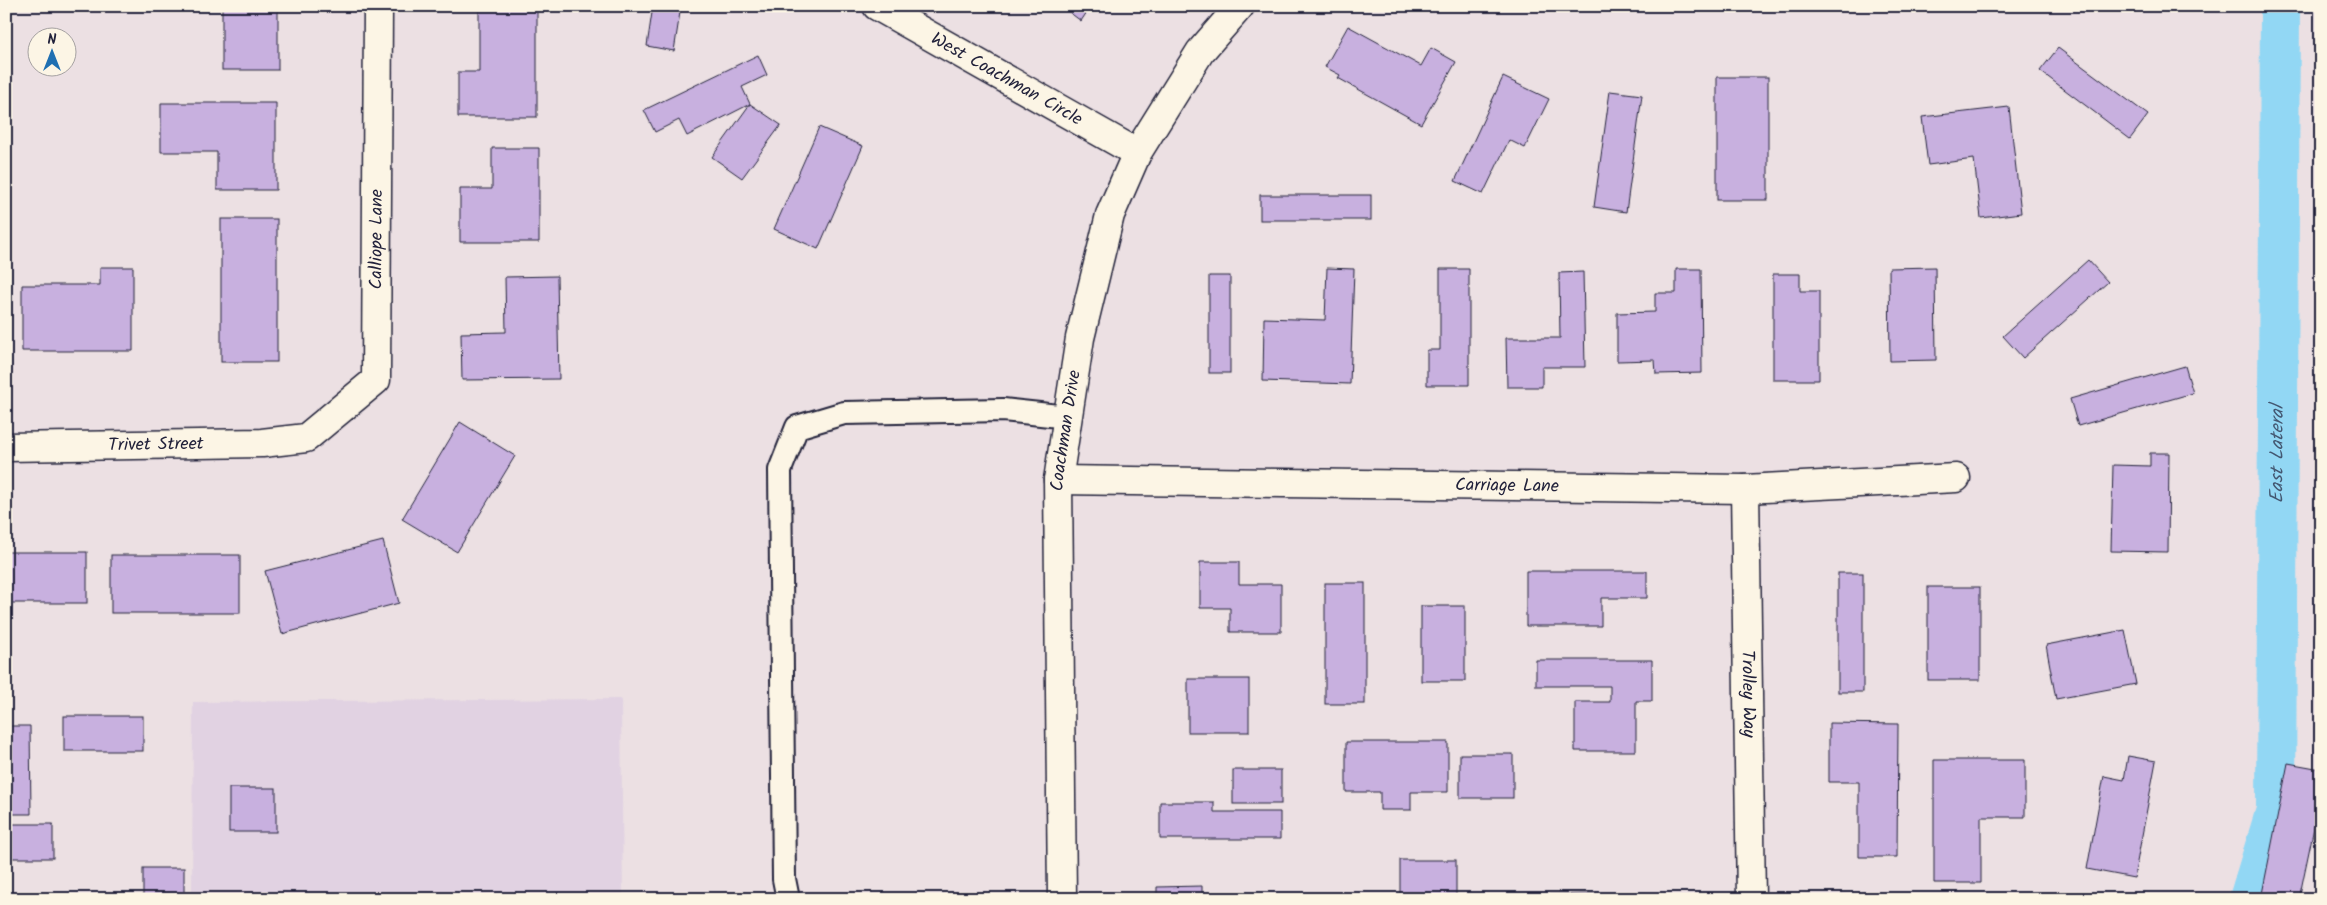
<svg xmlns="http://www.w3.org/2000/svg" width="2327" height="905" viewBox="0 0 2327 905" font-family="Kalam,sans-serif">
<rect width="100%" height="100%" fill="#ece0e3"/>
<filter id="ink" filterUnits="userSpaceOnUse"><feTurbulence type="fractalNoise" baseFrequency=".02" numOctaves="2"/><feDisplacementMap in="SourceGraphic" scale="10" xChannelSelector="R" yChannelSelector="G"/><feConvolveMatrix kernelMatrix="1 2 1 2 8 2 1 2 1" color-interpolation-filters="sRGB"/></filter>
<g filter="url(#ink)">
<!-- built -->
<path fill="#e1d2e2" d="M621,699L623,899H192L193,702Z"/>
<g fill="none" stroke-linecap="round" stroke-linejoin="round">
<!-- canal -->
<path stroke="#92d7f4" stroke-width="40" id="s1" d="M2249,899L2276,810L2280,6"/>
</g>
<!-- building -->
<g fill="#c8b0df" stroke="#22223b">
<rect x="222" y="6" width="56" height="64"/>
<path d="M479,6H537V117H458V72H479Z"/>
<path d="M653,6H681L674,51L647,46Z"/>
<path d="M1061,6H1091L1081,21Z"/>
<path d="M1348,26L1421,66L1431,48L1456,62L1421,124L1338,78L1340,75L1325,67Z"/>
<path d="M2058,48L2148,115L2130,139L2040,71Z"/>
<path d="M758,55L767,75L742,87L750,104L687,136L679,120L655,132L644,110Z"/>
<path d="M1503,77L1549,99L1525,148L1509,140L1483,194L1455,181Z"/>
<rect x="1717" y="77" width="51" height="123"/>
<path d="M1610,91L1642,95L1626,212L1594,207Z"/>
<path d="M161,103H276V190H217V152H161Z"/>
<path d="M750,104L781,125L742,178L712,157Z"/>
<path d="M2009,107L2021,213L1981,218L1974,159L1928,165L1922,117Z"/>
<path d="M819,127L863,146L818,249L774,229Z"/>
<path d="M492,148H539V242H460V189H492Z"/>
<rect x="1260" y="195" width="111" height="25"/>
<rect x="221" y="219" width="56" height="143"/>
<path d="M2088,260L2108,282L2023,358L2003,336Z"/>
<path d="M100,267H133V351H22V285H100Z"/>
<path d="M1935,267L1936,360L1890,361L1889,268Z"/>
<path d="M1327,268L1354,269L1350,384L1263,381L1264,318L1325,320Z"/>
<path d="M1440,269H1469V385H1427V350H1440Z"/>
<path d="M1676,269H1701L1702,373L1656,374L1655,360L1617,361V313L1655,312V293H1676Z"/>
<path d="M1583,272L1585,367H1542V387H1507L1506,338H1560L1559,273Z"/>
<path d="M1773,274H1800V291H1819V380H1773Z"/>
<path d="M557,276L559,379L462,380L461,333L506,332L505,277Z"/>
<rect x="1209" y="276" width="21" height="97"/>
<path d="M2185,366L2193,393L2078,426L2070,399Z"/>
<path d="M460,422L515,456L457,552L402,519Z"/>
<path d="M2150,453H2169L2168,552L2111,551L2113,465L2150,466Z"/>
<path d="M383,541L399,603L282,634L265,571Z"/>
<rect x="6" y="552" width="81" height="51"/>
<rect x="111" y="555" width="129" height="58"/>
<path d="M1200,562H1239V584H1281V632H1230V608H1200Z"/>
<path d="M1526,571H1647V598H1601V626H1526Z"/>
<rect x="1838" y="573" width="25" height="119"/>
<rect x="1325" y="583" width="40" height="121"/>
<rect x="1928" y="587" width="52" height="93"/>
<rect x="1421" y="606" width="44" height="75"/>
<path d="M2125,630L2136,684L2056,699L2046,645Z"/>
<path d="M1536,660H1652V701H1636V751H1575V702H1610V686H1536Z"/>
<rect x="1188" y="679" width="61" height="53"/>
<rect x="64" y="716" width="79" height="35"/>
<path d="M1829,723L1898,724L1897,857H1859V782H1829Z"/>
<path d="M6,726H30L31,814H6Z"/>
<path d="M1346,742H1448V792H1411V810H1380V792H1346Z"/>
<rect x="1460" y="754" width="53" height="44"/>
<path d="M2128,756L2156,761L2134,878L2087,869L2104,776L2124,780Z"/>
<path d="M1934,760H2025V817H1981V883H1934Z"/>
<path d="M2288,763L2321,769V794L2299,899H2261Z"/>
<rect x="1233" y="770" width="48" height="34"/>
<rect x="229" y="788" width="47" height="44"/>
<path d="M1160,802H1214V812H1280V839H1160Z"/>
<rect x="6" y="824" width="47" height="34"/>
<rect x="1400" y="860" width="56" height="39"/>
<rect x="143" y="868" width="41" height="31"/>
<path d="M1202,886V899H1157V887Z"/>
<path d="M1647,893V899H1532V895Z"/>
</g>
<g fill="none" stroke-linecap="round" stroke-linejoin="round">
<!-- service casing -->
<g stroke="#22223b" stroke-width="26">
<path id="service" d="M788,899L784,879L780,470L797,427L844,413L1003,410L1068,417"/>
</g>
<!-- minor casing -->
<g stroke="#22223b" stroke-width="31">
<g id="minor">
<path id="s2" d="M877,6L1137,153"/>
<path id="s3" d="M6,447L262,443L306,438L376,380L378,6"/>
<path id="s4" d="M1058,480L1745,489L1956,478"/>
<path id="s5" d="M1745,489L1751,899"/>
<path id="s6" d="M1062,899L1058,480L1080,338L1110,215L1137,153L1200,52L1240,6"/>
</g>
</g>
<!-- service -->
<use href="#service" stroke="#fcf5e5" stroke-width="22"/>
<!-- minor -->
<use href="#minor" stroke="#fcf5e5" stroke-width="28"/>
</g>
</g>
<g text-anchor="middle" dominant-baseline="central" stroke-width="4" stroke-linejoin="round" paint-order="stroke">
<!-- street labels -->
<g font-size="18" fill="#22223b" stroke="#fcf5e5">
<text stroke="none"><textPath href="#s2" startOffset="149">West Coachman Circle</textPath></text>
<text stroke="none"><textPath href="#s3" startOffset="532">Calliope Lane</textPath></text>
<text stroke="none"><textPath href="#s6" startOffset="469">Coachman Drive</textPath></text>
<text stroke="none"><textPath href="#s3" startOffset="150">Trivet Street</textPath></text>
<text stroke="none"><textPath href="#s4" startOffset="449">Carriage Lane</textPath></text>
<text stroke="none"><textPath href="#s5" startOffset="205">Trolley Way</textPath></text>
</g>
<!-- water labels -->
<g font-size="19" font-style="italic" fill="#445872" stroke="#fcf5e5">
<text stroke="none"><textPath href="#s1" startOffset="449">East Lateral</textPath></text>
</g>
</g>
<!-- margin -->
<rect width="2327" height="905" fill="none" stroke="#fcf5e5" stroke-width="25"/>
<rect x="12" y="12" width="2302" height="880" fill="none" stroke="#22223b" stroke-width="2" filter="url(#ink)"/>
<!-- north arrow -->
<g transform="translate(52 52)"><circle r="24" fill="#fcf5e5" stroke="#a5a1a1"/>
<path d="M0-4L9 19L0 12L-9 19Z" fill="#1f6fb2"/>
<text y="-8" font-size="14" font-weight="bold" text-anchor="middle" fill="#22223b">N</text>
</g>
</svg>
